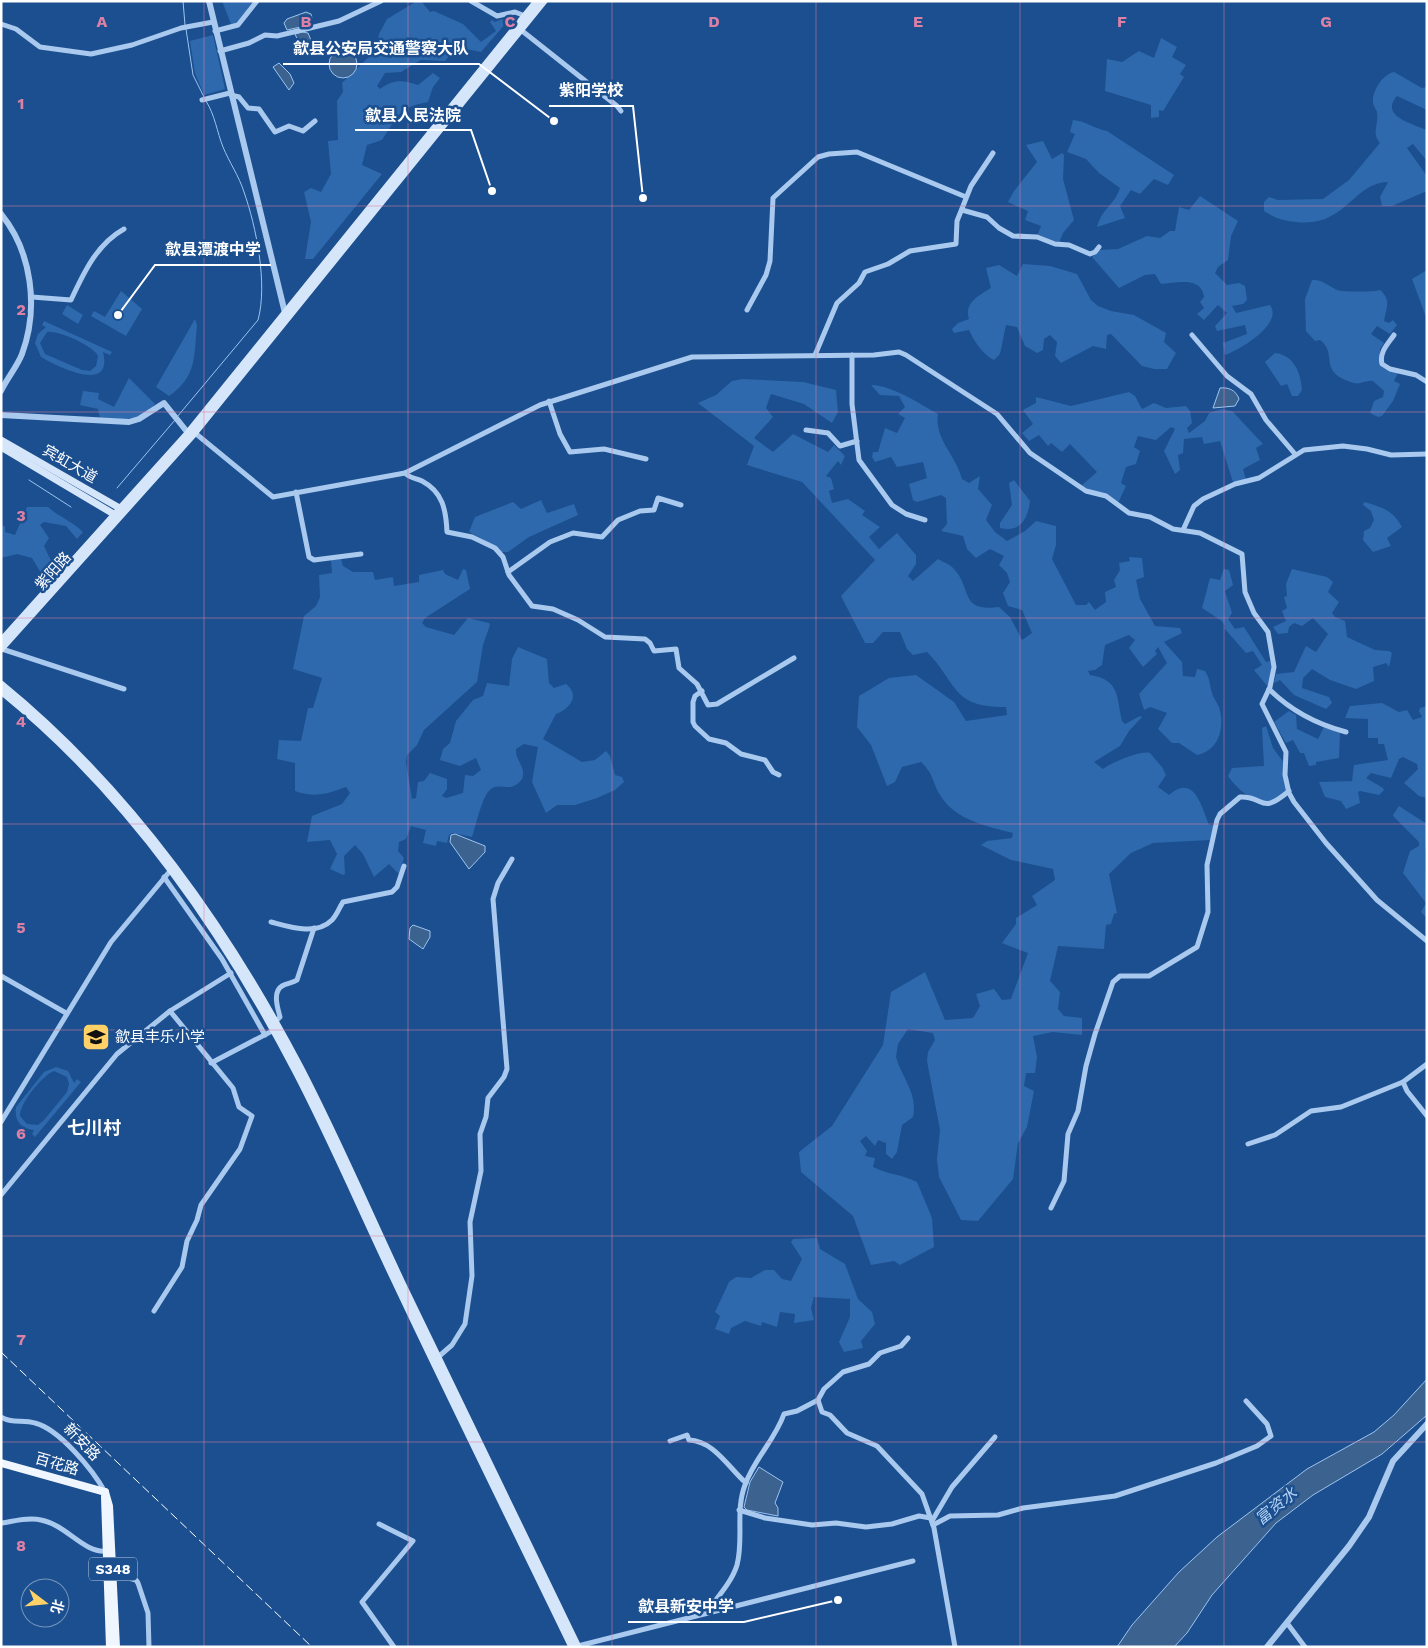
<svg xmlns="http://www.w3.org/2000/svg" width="1428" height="1648" viewBox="0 0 1428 1648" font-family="'Work Sans','Noto Sans SC',sans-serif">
<rect width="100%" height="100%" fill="#1b4f8f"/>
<!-- green -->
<g fill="#2e69ad" fill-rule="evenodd">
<path d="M222,1H256L234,26L231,24Z"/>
<path d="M417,1H421L430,12L434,11L463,24L481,42L496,31L490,22L492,20L495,22L502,19L506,23L481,52L456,47L445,61L421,60L401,72L385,73L377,86L380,89C394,79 402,80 418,85L433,73L440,78L433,87L428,102C397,108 399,115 382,140L367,145L362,165L382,174L313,259H305L311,222L304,192L311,188L321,192L331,174L328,141L338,140L337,101L343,92L342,83L376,50L379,34L387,19Z"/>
<path d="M213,35L225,89L204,95L195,73L190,41Z"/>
<path d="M1161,38L1177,47L1172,57L1186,65L1180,74L1184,77L1163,111L1159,110V117L1151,118V105L1105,91L1107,59L1122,62L1139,51L1154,58Z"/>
<path d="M1394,72L1422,88L1427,87V110L1397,96C1379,116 1413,124 1427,130V161L1413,144L1407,148L1427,176V191L1392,206H1382L1380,197L1388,182C1352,183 1346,228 1296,222C1284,221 1274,218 1264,211V202L1269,197L1278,200L1323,199L1349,180L1380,143C1371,134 1379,124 1377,113C1377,110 1373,106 1373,102C1372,91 1383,74 1394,72Z"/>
<path d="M1073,120C1086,121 1095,129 1107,131L1174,175L1168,185L1154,179L1140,194L1131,190L1120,206L1125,218L1097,227C1102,208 1114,206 1120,188L1099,173L1086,159L1067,152L1075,134L1070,132Z"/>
<path d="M1043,141L1052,159L1062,153L1064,155L1063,179L1074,220L1063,233L1059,243L1037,236L1041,226L1025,220L1028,211L1008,202L1014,191L1037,162L1026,145Z"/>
<path d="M1200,196L1238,221L1231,236L1228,260L1218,267L1215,273L1227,285L1239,283L1245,286L1247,300L1243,304L1232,306L1236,313L1270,305C1284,324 1239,350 1225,355L1223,343L1247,334L1245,325L1217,331L1215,326L1227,313L1218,305L1204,320L1197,314L1204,308L1200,302L1204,297C1201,276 1177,283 1161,284L1155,274L1145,275L1119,288L1092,257L1099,250L1118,249L1147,236L1160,238L1170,231H1175L1179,207L1189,210Z"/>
<path d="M1023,264L1050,266L1077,274L1091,300L1098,306L1111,311L1134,315L1166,333L1164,342L1176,353L1167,369H1154L1142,366L1111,334L1107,335L1106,349L1093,346L1061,363L1055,356L1057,342L1050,335L1044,339L1043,350L1037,353L1025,346L1017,327L1006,325L1000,354L994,360C983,355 974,341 969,330L954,333L952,329L958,323L969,319C964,303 978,296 991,288L986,268L999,265L1017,276Z"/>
<path d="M1427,270V320L1412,279Z"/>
<path d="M1312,280C1322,279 1329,286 1337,290C1341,292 1375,292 1380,290C1392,300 1386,309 1384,321L1389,323L1393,320L1397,325L1390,334L1377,326L1371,334L1384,343L1380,349V365L1383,368L1398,373L1394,381L1400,384L1393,401L1382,416L1378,417L1370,413L1374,401L1383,397L1384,391L1373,381C1366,380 1360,385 1354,383C1316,372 1339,354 1320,340L1315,341L1306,331L1305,299Z"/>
<path d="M121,291L142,309L126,336L91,316L94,311L105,317Z"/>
<path d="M67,305L83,315L78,324L62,314Z"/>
<path d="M195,319L197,325C194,356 197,377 169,396L156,387Z"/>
<path d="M44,321L112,352L110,355L103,352C114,395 56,366 41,357L35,343L38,334L46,327L42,325ZM47,332C58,330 94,346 98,356L96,366L90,371L82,370L45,354L40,343Z"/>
<path d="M1275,353C1294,355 1301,373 1302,390L1298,396H1292L1287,384L1281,386L1265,362Z"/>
<path d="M129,378L155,404C141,423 120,419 100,418L98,409L80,405L83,391L99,393L98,399L114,407Z"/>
<path d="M742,379L803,382L836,390L838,412L832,423L804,404L771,394L766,408L773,417L754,438L773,452L793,434L828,452L834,445L845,456L841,465L838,461L826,476L831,478L834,489L829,491L832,503L848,499L865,511L862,515L880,527L869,537L879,549L897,533L916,555V564L908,576L913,581L938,559C943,562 950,564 954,569C973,590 959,612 999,607L1010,617L1022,640L1032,633L1022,610L1008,606L1003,593L1010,582L1007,573L999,565L1004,556L990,549L976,558L967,549L963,536L941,531L947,524L946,498L941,495L917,502L913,500L909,484L927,478L923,462L897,467L891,457L875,462L872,457L873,452H878L885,428L897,433L905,418L898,414L905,407L899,396L880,395L871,385C894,386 918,403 938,414C934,439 956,455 962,479L969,483L980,476L978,489L992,505L986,520L995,532L1007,541L1025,531L1036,521L1056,526V545L1052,559L1076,605H1086L1089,602L1095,610L1106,602L1105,592L1116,587L1114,580L1120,570L1119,563L1130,561L1129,557L1142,558L1144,577L1136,580L1140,599L1155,626L1180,628L1182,633L1164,642L1182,662L1183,676L1195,677L1197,669L1205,671C1211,681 1209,683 1212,693C1213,698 1217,702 1219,707C1225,726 1220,750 1197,755L1179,743H1172L1158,729L1167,713L1150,707L1144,710L1139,694L1167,663L1158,647L1155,651L1157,654L1143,667L1129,648L1135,640L1129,635L1105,645L1102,665L1095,670L1088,671L1090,675C1120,680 1116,695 1122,721L1125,724L1140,716L1142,717L1129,731L1120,746L1094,762L1103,769C1110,763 1141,750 1150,753L1162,767L1166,775L1158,787L1169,795C1194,773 1202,807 1209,825H1214L1210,840L1153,843L1131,853L1109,874L1117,913L1114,914L1111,924L1106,925L1104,949L1058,946L1050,981L1060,992L1058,1009L1064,1016L1082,1018V1035L1053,1032L1033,1036L1037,1057L1035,1073H1026L1024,1086L1034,1091L1027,1127L1018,1143L1013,1179L978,1221L961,1220L939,1177L937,1159L940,1130L927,1061L928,1052L935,1040L933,1033L908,1029L898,1044L896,1057C902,1078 918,1093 913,1117L902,1125L897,1152L892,1159L886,1154V1143L878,1140L875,1146L866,1136L860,1141L867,1151L865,1156L875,1158L873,1167C888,1175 902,1174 917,1182L932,1218L934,1247L900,1265L894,1261L871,1265L853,1216L801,1172L799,1152L832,1126L883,1045L891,992L925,972L945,1020L973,1018L980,1006L976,994L994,989L1002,1000L1011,999L1028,953L1002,943L1016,924V918L1037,905L1032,896L1055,880L1053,869L1011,860L981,845L987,841L1012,838L1013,833C986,826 955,820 940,795C932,782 934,774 921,762L902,767L895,782L887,786L871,745L857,727L859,696L889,678L916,675L954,702L966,721L1007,715L1006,707C951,708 957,682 927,652L913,655L907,649L900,632H883L873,643H865L841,596L875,560L802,482L747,465L754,446L698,403L716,395L732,381Z"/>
<path d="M1129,392L1135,396L1142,409L1154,403L1166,408L1186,406L1190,411L1192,423L1187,428L1189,433L1205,421L1209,413L1221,409L1232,411L1263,444L1256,448L1260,460L1243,469L1246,480L1233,482L1220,441L1204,444L1202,437L1184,439L1183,453L1178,455L1180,470L1175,474L1164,451L1175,429L1171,427L1156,440L1138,436L1134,447L1140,451L1136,464L1126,467L1121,483L1126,486L1118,503L1105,493L1090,491L1082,485L1097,472L1070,444L1062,452L1051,443L1048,446L1039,435L1029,441L1022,433L1033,424L1023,410L1036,403V397L1071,406Z"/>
<path d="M1014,480L1030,501C1028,519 1020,533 1000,528V523L1012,505L1009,483Z"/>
<path d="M541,500L547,513L574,504L578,515L529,537L508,552H501L497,547L469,532L475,517L513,502L521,509Z"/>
<path d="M1364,502C1382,507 1393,510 1402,527L1387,538L1391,546L1373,552L1363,540L1364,531L1370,528L1374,520L1371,511L1363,505Z"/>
<path d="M27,507H48C59,517 72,521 83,532L77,539L66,526L44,522L40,525L49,538L44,546L54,567L44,578L32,558L17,554L1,558V524L5,527V532L15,535Z"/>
<path d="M341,559L343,566L353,572H373L375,580L393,577L394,586L419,582V575L443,570L445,574L458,580L463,569L466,570L470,589L425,618L422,623L426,627L454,635L468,618L489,623L490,625L483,645L477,682L424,730L417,745L407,755L406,762L412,799L416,798L418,782L424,781L430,773L447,779V789L442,796L446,798L463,793L465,775L473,776L481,770L476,758L460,766L440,760L443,749L450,743L456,721L473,700L483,696L487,683L509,686L512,659L518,647L547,659L549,683L554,688L566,684C581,696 569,709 556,714L543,739L582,762L595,760L606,751L610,756L615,775L622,777L624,782L615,790L597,798L575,805H557L546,813L532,782L538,747L524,744L516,749C515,761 527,767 522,779C511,794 501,782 491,789C482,795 476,826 472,837L452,833L449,835L447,843L437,841L436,846L423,843L426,830L411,826L406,839L399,842L398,851L404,858L399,874L389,864L374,877L363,854L355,845L344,856L345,874L343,875L330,869L337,854L330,840L307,842L312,816L342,804L350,793L346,787C328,794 314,798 295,791V763L277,759L279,740L301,741L308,708H313L322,678L293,669L304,616L316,606L320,597L319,575L332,573L331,560Z"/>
<path d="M1224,569L1229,570L1233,585L1225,591L1232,613L1228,619L1235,629L1244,627L1266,662L1270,661L1272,669L1268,687L1254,670L1262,665L1253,651L1246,653L1224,628L1225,626L1222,621L1202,608L1210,578L1220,580Z"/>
<path d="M1292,569L1327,577L1333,582L1328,592L1339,602L1332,613L1335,617L1345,621L1347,637L1375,650L1389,651L1392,653L1389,667L1386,663L1373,667L1374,681L1356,689L1330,680L1312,669L1303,678L1302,688L1329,697L1332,703L1326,709L1294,695L1280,680L1274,683L1276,674L1294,672L1306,646L1316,652L1328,634L1313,618L1302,626L1294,623L1289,627L1288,633L1278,634L1273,627L1286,621L1282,611L1287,608L1284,597L1287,596L1286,584Z"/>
<path d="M1382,703L1399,712L1407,710L1413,720L1422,717L1419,711L1420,708L1427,706V798L1419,796L1404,783L1418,769L1417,764L1403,757L1399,759L1391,778L1371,773L1366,778L1383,788L1384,790L1379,795L1360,791L1358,792L1360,803L1346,809L1341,801L1325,797L1319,782L1352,781L1354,765L1388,760L1384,744H1378V738H1368V719L1345,718L1350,706Z"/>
<path d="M1289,711L1296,715L1297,729L1318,739L1324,727L1340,733L1339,758L1316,762V765L1309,766L1304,753H1300L1293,740L1286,743L1274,722Z"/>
<path d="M1266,726L1273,748L1284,763L1286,790L1270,802C1250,800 1240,792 1228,776L1232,768L1264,766L1262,728Z"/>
<path d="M1399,806L1427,824L1425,858L1427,918L1421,912L1426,903L1403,873L1410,851L1419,846V842L1394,817L1393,815Z"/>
<path d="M56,1067L68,1071L74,1083L77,1079L81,1082L35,1137L32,1134L34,1130C21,1129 14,1120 16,1107L44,1072ZM54,1071L67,1077L69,1084L67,1092L44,1120L38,1125L27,1124L20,1116C19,1104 43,1075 54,1071Z"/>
<path d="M817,1238L820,1249L845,1264L858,1299L872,1312L875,1324L861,1341L863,1348L844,1352L839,1342L850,1317V1299L814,1297L811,1308L814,1320L794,1323L795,1314L780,1312L777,1327L762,1322L761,1326L745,1321L731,1328L729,1334L715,1329L720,1316L715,1312L729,1282L736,1277L751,1278L765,1270H774L782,1279L791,1281L802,1259L791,1242L793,1239Z"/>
</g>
<!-- water -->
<g fill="#3c6290" stroke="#9cc4f0">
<path d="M306,12L311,14L312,18L305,26L287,30L284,23L287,19Z"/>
<path d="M302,32L308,33L313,45L310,49L301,48L295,34Z"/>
<circle cx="343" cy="64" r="14"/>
<path d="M279,63L290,74L294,83L289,90L273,67Z"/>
<path d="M1220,388C1228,387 1236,390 1239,399L1235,406L1213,408Z"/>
<path d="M455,834L485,846V852L469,869L450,842L451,835Z"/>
<path d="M413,925L430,931V937L423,949L409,939L410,928Z"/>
<path d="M1427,1379V1415L1382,1454L1313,1495L1276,1523L1212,1595L1187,1633L1174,1647H1117L1132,1625L1179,1572L1217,1537L1307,1469L1374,1432L1394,1415Z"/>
<path d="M759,1467L783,1482L775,1503L778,1508V1516L747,1510L744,1507L750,1482Z"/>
</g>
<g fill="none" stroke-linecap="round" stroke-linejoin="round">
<!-- stream -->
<g stroke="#9cc4f0" stroke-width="1">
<path d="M183,1L185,25"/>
<path d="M186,29L193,75L204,97"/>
<path d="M177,417L258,320C268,284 256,226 244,192C239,176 229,162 223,147C217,132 215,115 206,101"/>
<path d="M29,480L71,507"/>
<path d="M117,488L175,420"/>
</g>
<!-- minor -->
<g stroke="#a9c9ee" stroke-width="5">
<path d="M471,1L497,16L515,12L525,16"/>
<path d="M1,24L16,29L40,47L91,54L132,45L181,28L213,22"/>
<path d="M521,30L617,106L621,111"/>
<path d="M215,31L238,25L257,1"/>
<path d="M220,51L249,43L265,35L277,36L339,21L381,1"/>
<path d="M231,95L239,97L248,108L259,109L275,132L289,126L303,131L315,121"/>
<path d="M202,100L230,93"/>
<path d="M962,210L987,217L999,228L1013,236L1037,237L1055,244L1069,245L1090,254L1095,252L1099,247"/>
<path d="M32,297L71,300C84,272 97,244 124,229"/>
<path d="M747,310L766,275L770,261L773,198L818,157L829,154L857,152L966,197"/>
<path d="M1192,335L1227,376L1251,394L1266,420L1295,454"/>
<path d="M1394,335C1388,344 1379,352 1382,364L1390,369L1416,375L1427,382"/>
<path d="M815,355L837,303L859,283L865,272L888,264L910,251L956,244L957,221L971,186L993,153"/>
<path d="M852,355V404L859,460L892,505L906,514L925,520"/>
<path d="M549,401L560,434L570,452L604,449L646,459"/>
<path d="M806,430L828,433L840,446L857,441"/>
<path d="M195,433L273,497L405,473L540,405L692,357L874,355L899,352L906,355L997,414L1030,453L1086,491L1106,496L1129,513L1150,517L1173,529L1200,533L1242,554L1245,592L1254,613L1268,632L1274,667L1270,687L1262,704L1286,752L1285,775L1289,793L1294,802L1326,843L1377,900L1427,941"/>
<path d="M405,473C409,478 416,478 422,481C443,492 446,510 447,532L472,537L495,548L503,557L509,575L532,606L553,609L578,620L605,637L645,639L650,643L654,651L676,649L679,668L697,684L708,705L717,704L794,658"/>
<path d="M296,492L309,557L314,560L361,554"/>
<path d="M1183,530L1194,506L1203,499L1235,484L1259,478L1304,450L1343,446L1367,449L1391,455L1427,454"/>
<path d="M508,572L550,542L573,533L602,537L618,520L640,511L654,510L658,498L681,505"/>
<path d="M2,649L124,689"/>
<path d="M1269,689C1291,711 1316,724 1346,732"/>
<path d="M702,691L695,696L693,702V722L695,726L709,739L726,743L741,754L765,760L773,772L779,775"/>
<path d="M164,877L222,959L265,1035"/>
<path d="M271,922C290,927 316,936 332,920C337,915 339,908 343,902L392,892L397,887L404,866"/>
<path d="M1,976L66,1013"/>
<path d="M275,1022L280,1017C278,1009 272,992 282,986C287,983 293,983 297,980L314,928"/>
<path d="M211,1063L274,1030"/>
<path d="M1403,1082L1407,1091L1427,1116"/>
<path d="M1,1122L111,942L170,871"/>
<path d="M1248,1144L1275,1135L1311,1111L1341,1107L1403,1082L1427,1064"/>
<path d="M1,1195L117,1054L170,1011L231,973"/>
<path d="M1051,1208L1064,1181L1068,1134L1078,1111L1086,1066L1095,1034L1113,982L1120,976H1149L1197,947L1208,912L1207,865L1217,820L1220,814L1240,797C1266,796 1259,816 1289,791"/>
<path d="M154,1311L182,1267L187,1241L197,1220L201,1205L240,1149L252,1116L239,1107L233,1088L170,1011"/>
<path d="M437,1358L452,1345L465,1324L472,1276L470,1222L481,1171L480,1134L486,1117L488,1098L504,1077L507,1069L493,899L498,883L512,859"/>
<path d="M818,1400L822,1412L830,1415L847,1433L877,1446L922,1494L934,1528L955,1647"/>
<path d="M1,1417C12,1424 23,1419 35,1423C59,1429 93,1470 105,1492"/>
<path d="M670,1441L687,1435L689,1440C714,1441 728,1467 746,1483"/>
<path d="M739,1510L765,1518L812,1525L836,1523L866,1527L892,1524L919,1516L931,1518"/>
<path d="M932,1521L952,1487L995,1437"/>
<path d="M2,1523C15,1521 29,1517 41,1520C67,1525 84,1554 107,1551"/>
<path d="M379,1524L413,1541L362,1602L394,1647"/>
<path d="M933,1525L950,1516L998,1515L1023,1508L1115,1496L1216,1463L1257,1446L1271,1436L1267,1424L1246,1401"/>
<path d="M113,1574L136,1580L138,1583L148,1613L149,1647"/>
<path d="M706,1613C716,1599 732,1582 737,1565C744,1539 735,1511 745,1485C754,1459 775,1440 784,1414L797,1411L818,1400L824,1389L843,1372L869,1364L880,1353L901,1346L908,1338"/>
<path d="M1287,1623L1305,1647"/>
<path d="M578,1646L913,1561"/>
</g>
<!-- tertiary -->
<g stroke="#a9c9ee" stroke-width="6">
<path d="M209,1L285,313"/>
<path d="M1,214C32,252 39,308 22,354C17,367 7,378 1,391"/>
<path d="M1,415L129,422L139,419L164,403L188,433"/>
<path d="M1267,1647L1349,1546L1369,1517L1393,1461L1427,1424"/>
</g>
<!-- secondary -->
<g stroke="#d6e6fa" stroke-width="7">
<path d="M1,440L123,510"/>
<path d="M1,447L117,516"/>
<path d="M1,641L188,433L537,1"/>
<path d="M1,649L192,436L544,1"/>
<path d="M1,684C127,787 225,924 300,1067C337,1138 368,1211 402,1283C460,1405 520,1526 578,1647"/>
<path d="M1,691C126,792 223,931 296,1072C332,1141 362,1212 395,1281C453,1404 513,1525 572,1647"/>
</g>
<!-- primary -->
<g stroke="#f0f6ff" stroke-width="8">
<path d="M1,1463L105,1492"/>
<path d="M105,1492L109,1506L116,1647"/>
<path d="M105,1497L110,1647"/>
</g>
<!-- rail -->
<path stroke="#fff" stroke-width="1" stroke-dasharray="9 4" stroke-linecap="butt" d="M1,1352L312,1647"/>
</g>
<!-- grid -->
<path fill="none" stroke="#dd80a5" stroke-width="1" stroke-opacity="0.55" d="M204,1V1647M408,1V1647M612,1V1647M816,1V1647M1020,1V1647M1224,1V1647M1,206H1427M1,412H1427M1,618H1427M1,824H1427M1,1030H1427M1,1236H1427M1,1442H1427"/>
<!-- icons -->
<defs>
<g id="school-square" transform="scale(1.4375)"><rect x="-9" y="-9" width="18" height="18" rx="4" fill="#ffd166" stroke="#1b4f8f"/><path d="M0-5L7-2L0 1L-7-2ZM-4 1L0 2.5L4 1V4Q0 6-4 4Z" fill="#111"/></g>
</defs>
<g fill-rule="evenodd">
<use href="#school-square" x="96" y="1037"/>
</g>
<g text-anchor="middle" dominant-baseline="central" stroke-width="5" stroke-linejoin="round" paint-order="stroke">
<!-- shield labels -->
<rect fill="#1b4f8f" stroke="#bbcadd" stroke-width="1" x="89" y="1557.5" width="48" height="23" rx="4"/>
<g font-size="14" font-weight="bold" fill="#fff">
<text x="113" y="1569">S348</text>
</g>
<!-- street labels -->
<g font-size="15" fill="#fff" stroke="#1b4f8f">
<text transform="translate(70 464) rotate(30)">宾虹大道</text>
<text transform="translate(53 571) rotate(-48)">紫阳路</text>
<text transform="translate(82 1442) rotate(46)">新安路</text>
<text transform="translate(57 1464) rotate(16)">百花路</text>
</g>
<!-- poi labels -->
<g font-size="15" fill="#fff" stroke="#1b4f8f" text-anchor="start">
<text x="115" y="1037">歙县丰乐小学</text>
</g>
<!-- water labels -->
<g font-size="16" font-style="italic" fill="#b5d3f5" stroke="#1b4f8f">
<text transform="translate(1276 1506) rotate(-39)">富资水</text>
</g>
<!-- quarter labels -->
<g font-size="18" font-weight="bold" fill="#fff" stroke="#1b4f8f">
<text x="94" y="1127">七川村</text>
</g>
</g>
<g font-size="16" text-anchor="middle" font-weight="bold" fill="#dd80a5" stroke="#1b4f8f" stroke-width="5" stroke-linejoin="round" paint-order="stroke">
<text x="102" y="27">A</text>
<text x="306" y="27">B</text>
<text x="510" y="27">C</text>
<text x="714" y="27">D</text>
<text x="918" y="27">E</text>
<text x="1122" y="27">F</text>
<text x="1326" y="27">G</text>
<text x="21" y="109">1</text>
<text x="21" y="315">2</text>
<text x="21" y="521">3</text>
<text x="21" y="727">4</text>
<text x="21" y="933">5</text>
<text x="21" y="1139">6</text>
<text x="21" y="1345">7</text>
<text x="21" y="1551">8</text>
</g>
<!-- callouts -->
<path fill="none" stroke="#fff" stroke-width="2" d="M554 121L479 64H283M643 198L633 106H549M492 191L471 130H355M118 315L155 265H271M838 1600L744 1622H628"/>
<g fill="#fff" stroke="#1b4f8f" stroke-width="2">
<circle cx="554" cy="121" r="5"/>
<circle cx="643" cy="198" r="5"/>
<circle cx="492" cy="191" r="5"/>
<circle cx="118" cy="315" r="5"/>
<circle cx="838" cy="1600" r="5"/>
</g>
<g font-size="16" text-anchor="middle" font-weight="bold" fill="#fff" stroke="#1b4f8f" stroke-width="5" stroke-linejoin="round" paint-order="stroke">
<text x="381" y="54">歙县公安局交通警察大队</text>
<text x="591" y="96">紫阳学校</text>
<text x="413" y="121">歙县人民法院</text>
<text x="213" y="255">歙县潭渡中学</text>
<text x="686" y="1612">歙县新安中学</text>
</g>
<!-- border -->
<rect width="1428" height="1648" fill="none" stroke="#ffffff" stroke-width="5"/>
<!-- north arrow -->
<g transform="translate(45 1603) rotate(106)"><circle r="24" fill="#1b4f8f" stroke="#7695bc"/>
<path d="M0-4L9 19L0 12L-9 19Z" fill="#ffd166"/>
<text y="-8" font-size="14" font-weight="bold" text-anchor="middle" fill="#ffffff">北</text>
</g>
</svg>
